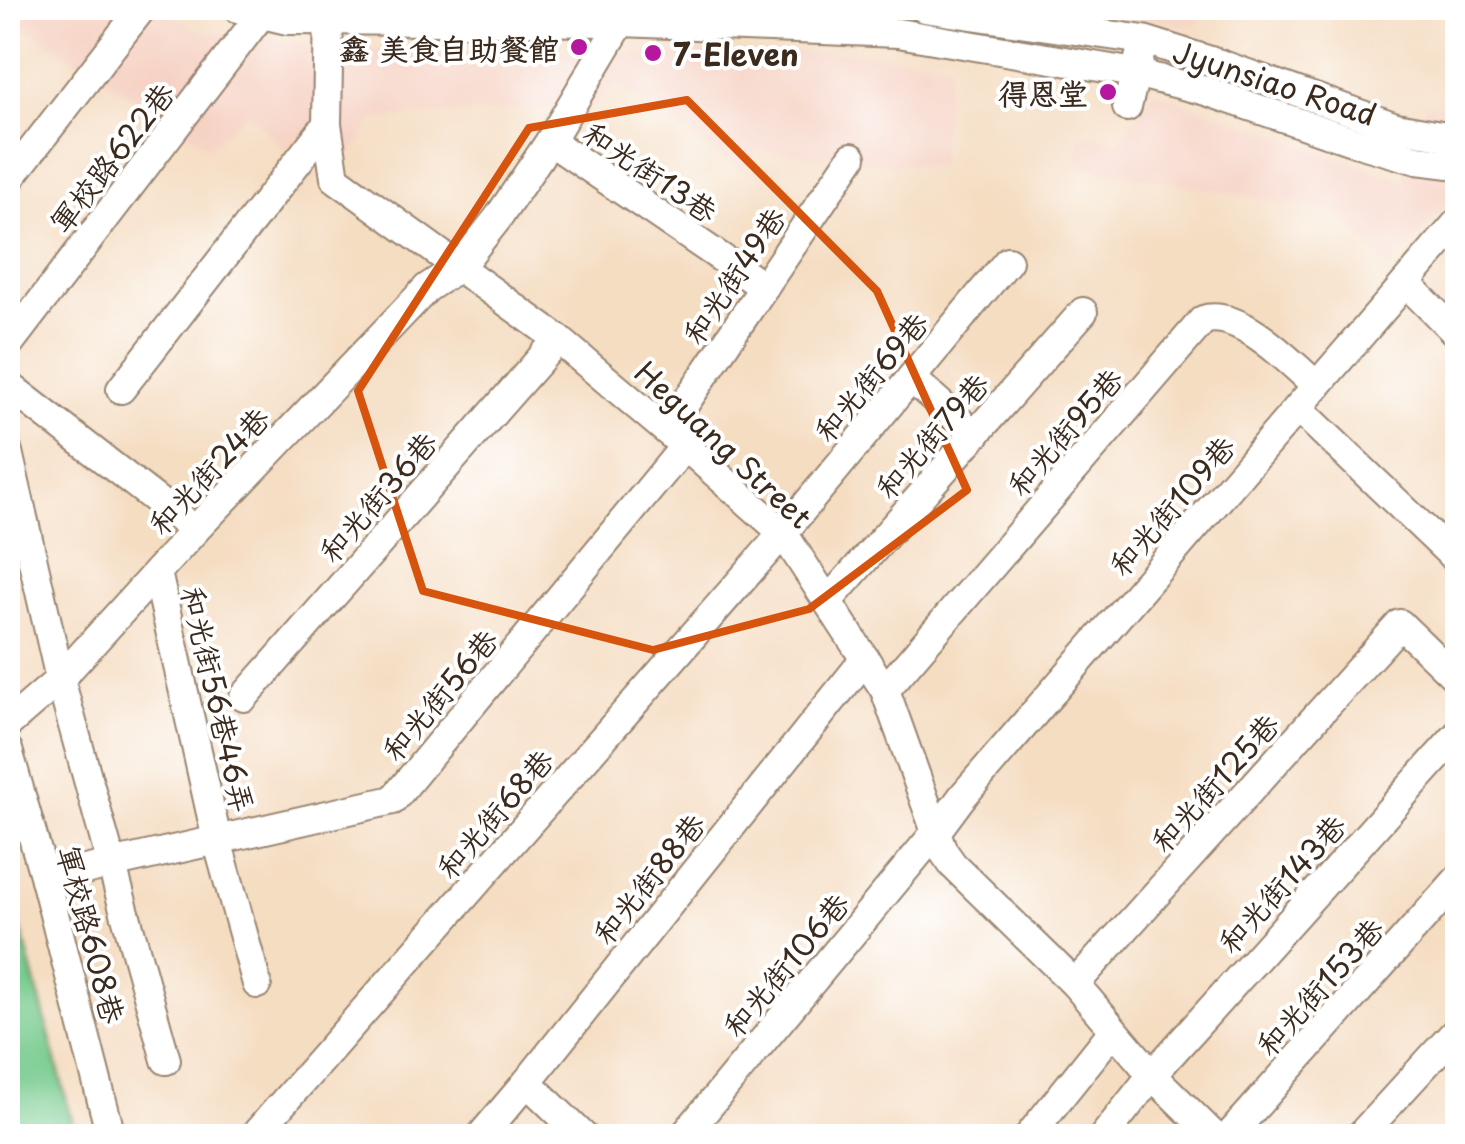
<svg xmlns="http://www.w3.org/2000/svg" width="1465" height="1144" viewBox="0 0 1465 1144" font-family="'Playpen Sans','LXGW WenKai TC',sans-serif">
<rect width="100%" height="100%" fill="#fff"/>
<filter id="ink" filterUnits="userSpaceOnUse"><feTurbulence type="fractalNoise" baseFrequency=".01" numOctaves="2"/><feDisplacementMap in="SourceGraphic" scale="20" xChannelSelector="R" yChannelSelector="G"/><feConvolveMatrix kernelMatrix="1 2 1 2 8 2 1 2 1" color-interpolation-filters="sRGB"/></filter>
<filter id="wash" filterUnits="userSpaceOnUse"><feTurbulence type="fractalNoise" baseFrequency=".0048" numOctaves="4" result="noise"/><feDisplacementMap in="SourceGraphic" scale="40" xChannelSelector="R" yChannelSelector="G"/><feGaussianBlur stdDeviation="2.25" result="paint"/><feColorMatrix in="noise" values="0 0 0 0 0 0 0 0 0 0 0 0 0 0 0 0 0 1.4 0 .05"/><feComposite in="paint" operator="in"/></filter>
<g filter="url(#wash)">
<rect width="100%" height="100%" fill="#f5ddc2"/>
<!-- built -->
<g fill="#f6d2c3">
<path d="M19,8H157L200,31L367,50L852,53L951,62L939,166L897,165L761,150L740,170L616,82L595,105L375,119L351,155L292,156L247,113L209,147L15,21Z"/>
<path d="M1083,8H1214L1193,26Z"/>
<path d="M1155,91L1404,182L1426,104L1457,105V203H1450L1388,266L1339,213L1076,166L1080,136L1120,140Z"/>
</g>
<!-- green -->
<path fill="#76ca8d" stroke="#587a56" stroke-width="2.5" d="M8,880L76,1136H8Z"/>
</g>
<g filter="url(#ink)">
<g fill="none" stroke-linecap="round" stroke-linejoin="round">
<!-- minor casing -->
<g stroke="#988470" stroke-width="32">
<g id="minor">
<path d="M237,8L287,20L621,22L898,33L1135,73L1206,91L1358,143L1417,160L1458,165"/>
<path d="M329,8L327,124L335,178L558,339L685,446L783,533L885,690L936,832L943,851L953,865L1075,984L1152,1075L1214,1136"/>
<path d="M924,8L1144,40L1217,63L1396,127L1458,138"/>
<path d="M1127,107L1140,55"/>
<path d="M550,141L764,287"/>
<path d="M8,181L142,8"/>
<path d="M1406,283L1458,335"/>
<path d="M8,345L253,25L262,14L263,8"/>
<path d="M911,378L975,435"/>
<path d="M8,385L195,530"/>
<path d="M121,389L327,124"/>
<path d="M1298,408L1458,561"/>
<path d="M667,430L852,157"/>
<path d="M8,452L60,679L166,1060"/>
<path d="M157,572L217,840L257,984"/>
<path d="M828,601L1083,312"/>
<path d="M885,690L1203,320C1239,308 1291,363 1317,386"/>
<path d="M244,697L558,339"/>
<path d="M8,724L60,679L195,530L427,288L460,266L498,218L550,141L621,22L622,9"/>
<path d="M8,750L45,879L111,1136"/>
<path d="M45,879L393,800L685,446"/>
<path d="M1075,984L1400,624L1458,680"/>
<path d="M527,1082L583,1136"/>
<path d="M254,1136L783,533L1008,261"/>
<path d="M481,1136L527,1082L865,659"/>
<path d="M684,1136L936,832L962,797L1458,222"/>
<path d="M1029,1136L1113,1031"/>
<path d="M1104,1136L1152,1075L1458,734"/>
<path d="M1229,1136L1458,879"/>
<path d="M1360,1136L1458,1029"/>
</g>
</g>
<!-- minor -->
<use href="#minor" stroke="#fff" stroke-width="28"/>
</g>
</g>
<!-- marked area -->
<path fill="none" stroke="#d7540e" stroke-width="8" stroke-linejoin="round" d="M687,100L877,291L967,490L809,609L653,650L423,591L358,391L529,128Z"/>
<!-- markers -->
<g fill="#b5179e" stroke="#fff" stroke-width="4">
<circle cx="579" cy="47" r="10"/>
<circle cx="653" cy="53" r="10"/>
<circle cx="1108" cy="92" r="10"/>
</g>
<g text-anchor="middle" dominant-baseline="central" stroke-width="8" stroke-linejoin="round" paint-order="stroke">
<!-- poi labels -->
<g font-size="30" font-weight="bold" fill="#3b2a1e" stroke="#fff" text-anchor="end">
<text x="559" y="47">鑫 美食自助餐館</text>
<text x="673" y="53" text-anchor="start">7-Eleven</text>
<text x="1088" y="92">得恩堂</text>
</g>
<!-- street labels -->
<g font-size="30" fill="#3b2a1e" stroke="#fff">
<text transform="translate(1275 82) rotate(18)">Jyunsiao Road</text>
<text transform="translate(111 157) rotate(-52)">軍校路622巷</text>
<text transform="translate(651 171) rotate(34)">和光街13巷</text>
<text transform="translate(733 275) rotate(-56)">和光街49巷</text>
<text transform="translate(870 376) rotate(-50)">和光街69巷</text>
<text transform="translate(1064 431) rotate(-49)">和光街95巷</text>
<text transform="translate(931 435) rotate(-49)">和光街79巷</text>
<text transform="translate(724 444) rotate(43)">Heguang Street</text>
<text transform="translate(208 470) rotate(-47)">和光街24巷</text>
<text transform="translate(377 496) rotate(-49)">和光街36巷</text>
<text transform="translate(1171 505) rotate(-49)">和光街109巷</text>
<text transform="translate(439 694) rotate(-50)">和光街56巷</text>
<text transform="translate(219 699) rotate(77)">和光街56巷46弄</text>
<text transform="translate(1214 782) rotate(-48)">和光街125巷</text>
<text transform="translate(494 813) rotate(-49)">和光街68巷</text>
<text transform="translate(648 878) rotate(-51)">和光街88巷</text>
<text transform="translate(1281 883) rotate(-48)">和光街143巷</text>
<text transform="translate(92 934) rotate(75)">軍校路608巷</text>
<text transform="translate(785 964) rotate(-50)">和光街106巷</text>
<text transform="translate(1319 986) rotate(-48)">和光街153巷</text>
</g>
</g>
<!-- margin -->
<rect width="1465" height="1144" fill="none" stroke="#fff" stroke-width="40"/>
</svg>
